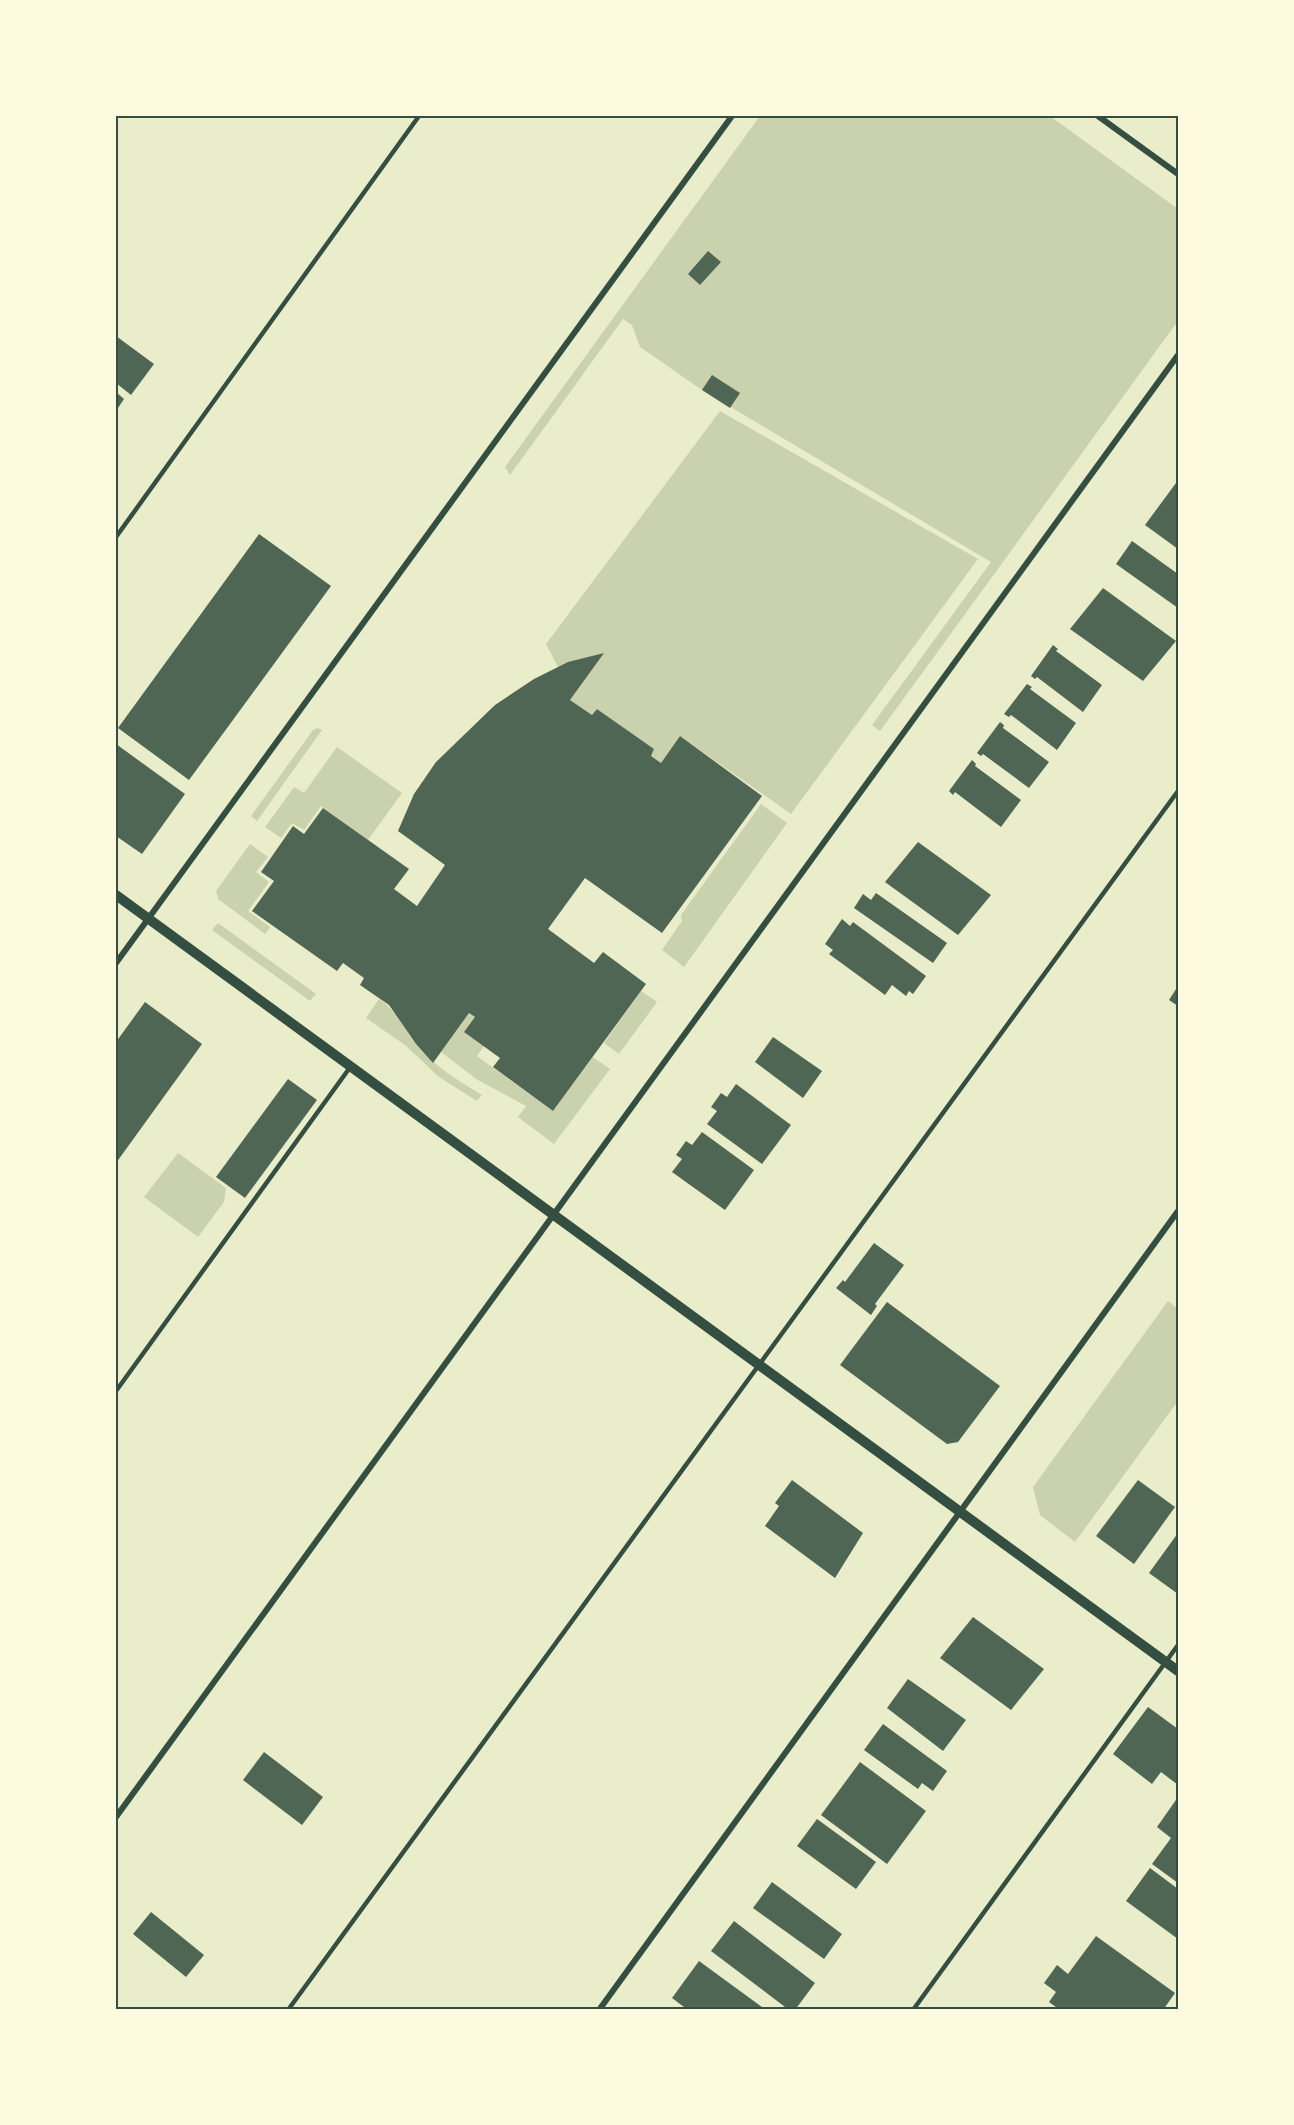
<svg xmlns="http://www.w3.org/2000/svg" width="1294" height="2125" viewBox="0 0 1294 2125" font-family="Figtree,sans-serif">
<rect width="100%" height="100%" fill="#e9edc9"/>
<!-- green -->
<g fill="#cad2ad">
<path d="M760,116H1050L1178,209V321L880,731L872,725L991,562L702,390L640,347L632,325L623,319L510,475L505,467Z"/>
<path d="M720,411L978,559L791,814L680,736L661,763L651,756L654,749L597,709L592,715L570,700L603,653L558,667L546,644Z"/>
<path d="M318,728L322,730L257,821L251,816L313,730Z"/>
<path d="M337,747L402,793L368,840L321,806L304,830L292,823L281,838L265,827L294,787L304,793Z"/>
<path d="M761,804L787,823L684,967L662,950L682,921L681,915Z"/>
<path d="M250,844L268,857L256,872L269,882L248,911L270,927L265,934L218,899L216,891Z"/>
<path d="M218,923L316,994L310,1001L212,930Z"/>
<path d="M641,991L657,1002L619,1054L604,1043Z"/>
<path d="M379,999C395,1009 403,1028 415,1043C433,1065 457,1080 482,1095L477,1101L439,1077L405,1045L366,1018Z"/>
<path d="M469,1013L475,1017L484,1046L477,1056L553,1111L593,1057L610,1069L554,1144L518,1117L526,1106L476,1079L441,1052Z"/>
<path d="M178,1153L226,1188L224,1202L198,1237L144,1197Z"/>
<path d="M1168,1301L1178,1309V1401L1075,1542L1040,1515L1033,1487Z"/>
</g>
<!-- building -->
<g fill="#4f6655">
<path d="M708,251L721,262L700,285L688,274Z"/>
<path d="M116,336L154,364L131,395L116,383Z"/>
<path d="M712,375L740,393L730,408L702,390Z"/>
<path d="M116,392L124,399L116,411Z"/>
<path d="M1176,483L1178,485V549L1145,525Z"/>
<path d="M259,534L331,586L189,780L118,728Z"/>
<path d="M1132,541L1178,574V608L1116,564Z"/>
<path d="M1103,588L1176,641L1143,681L1070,629Z"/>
<path d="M1053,645L1058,649L1056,651L1102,685L1083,712L1037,677L1035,679L1031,676Z"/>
<path d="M604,653L570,700L592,715L597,709L654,749L651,756L661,763L680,736L762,796L662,933L585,878L548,929L594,963L603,952L646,984L553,1111L493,1067L500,1058L464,1032L475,1017L469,1013L433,1063L416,1044L389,1005L360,985L364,978L343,963L337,971L252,911L274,881L261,872L293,826L304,834L323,808L409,869L394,889L417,906L445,865L398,831L414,794L436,762L495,705L534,679L568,662Z"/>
<path d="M1027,684L1032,687L1030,689L1076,723L1057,750L1011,715L1009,717L1004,714Z"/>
<path d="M1000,722L1004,725L1003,728L1049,762L1029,788L983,754L981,756L977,753Z"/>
<path d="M116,744L185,794L142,854L116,836Z"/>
<path d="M972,760L976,764L975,766L1021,800L1001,827L955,792L953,795L949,791Z"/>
<path d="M918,842L991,895L958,935L885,882Z"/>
<path d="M876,893L947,943L933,963L854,908L863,894L871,900Z"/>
<path d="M842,919L850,926L853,922L926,976L913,994L909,991L906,996L892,985L885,995L829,954L833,950L825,944Z"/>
<path d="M1178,986V1006L1169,1000Z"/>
<path d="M145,1002L202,1044L116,1163V1042Z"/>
<path d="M773,1037L822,1071L803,1098L755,1062Z"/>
<path d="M288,1079L317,1100L245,1198L216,1177Z"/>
<path d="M736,1084L791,1125L762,1164L707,1124L717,1111L711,1107L721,1093L727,1097Z"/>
<path d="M702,1132L754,1170L725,1210L672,1172L682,1159L676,1155L686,1141L692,1145Z"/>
<path d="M874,1243L904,1265L875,1304L877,1306L871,1315L836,1288L843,1280L845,1282Z"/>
<path d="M887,1302L1000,1386L958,1442L947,1444L840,1365Z"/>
<path d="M792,1480L863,1533L835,1578L765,1526L779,1506L775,1503Z"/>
<path d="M1138,1480L1175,1507L1134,1564L1096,1536Z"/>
<path d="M1178,1533V1594L1149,1573Z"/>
<path d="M973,1617L1044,1669L1011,1710L940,1658Z"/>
<path d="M908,1679L966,1720L943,1751L887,1708Z"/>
<path d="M1148,1707L1178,1729V1785L1161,1772L1152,1784L1113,1754Z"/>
<path d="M883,1724L947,1771L933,1791L922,1783L918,1789L864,1750Z"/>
<path d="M264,1752L323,1797L302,1825L243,1780Z"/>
<path d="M860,1762L926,1811L887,1864L821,1815Z"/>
<path d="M1178,1797V1883L1152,1864L1171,1838L1157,1827Z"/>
<path d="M817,1819L876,1862L856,1889L797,1846Z"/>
<path d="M1150,1868L1178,1889V1939L1126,1901Z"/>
<path d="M772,1882L842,1934L824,1959L753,1908Z"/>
<path d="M151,1912L204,1955L186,1977L133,1934Z"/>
<path d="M734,1921L815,1983L795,2010H789L711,1951Z"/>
<path d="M1096,1936L1175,1993L1163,2010H1060L1049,2002L1056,1992L1044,1983L1057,1965L1068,1974Z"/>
<path d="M699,1961L766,2010H688L672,1998Z"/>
</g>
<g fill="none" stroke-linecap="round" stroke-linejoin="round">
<!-- service -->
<g stroke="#344e41" stroke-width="4.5">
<path d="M116,537L419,116"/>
<path d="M116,1391L351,1066"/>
<path d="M288,2010L1178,791"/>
<path d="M913,2010L1178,1645"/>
</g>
<!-- minor -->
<g stroke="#344e41" stroke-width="6">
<path d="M1098,116L1178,174"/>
<path d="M116,963L732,116"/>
<path d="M116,1817L1178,355"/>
<path d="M599,2010L1178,1211"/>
</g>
<!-- tertiary -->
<path stroke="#344e41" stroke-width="10" d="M116,895L1178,1671"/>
</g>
<!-- border -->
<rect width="1294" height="2125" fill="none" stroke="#fefae0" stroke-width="234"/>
<rect x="117" y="117" width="1060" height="1891" fill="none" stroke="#344e41" stroke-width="2"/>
</svg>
